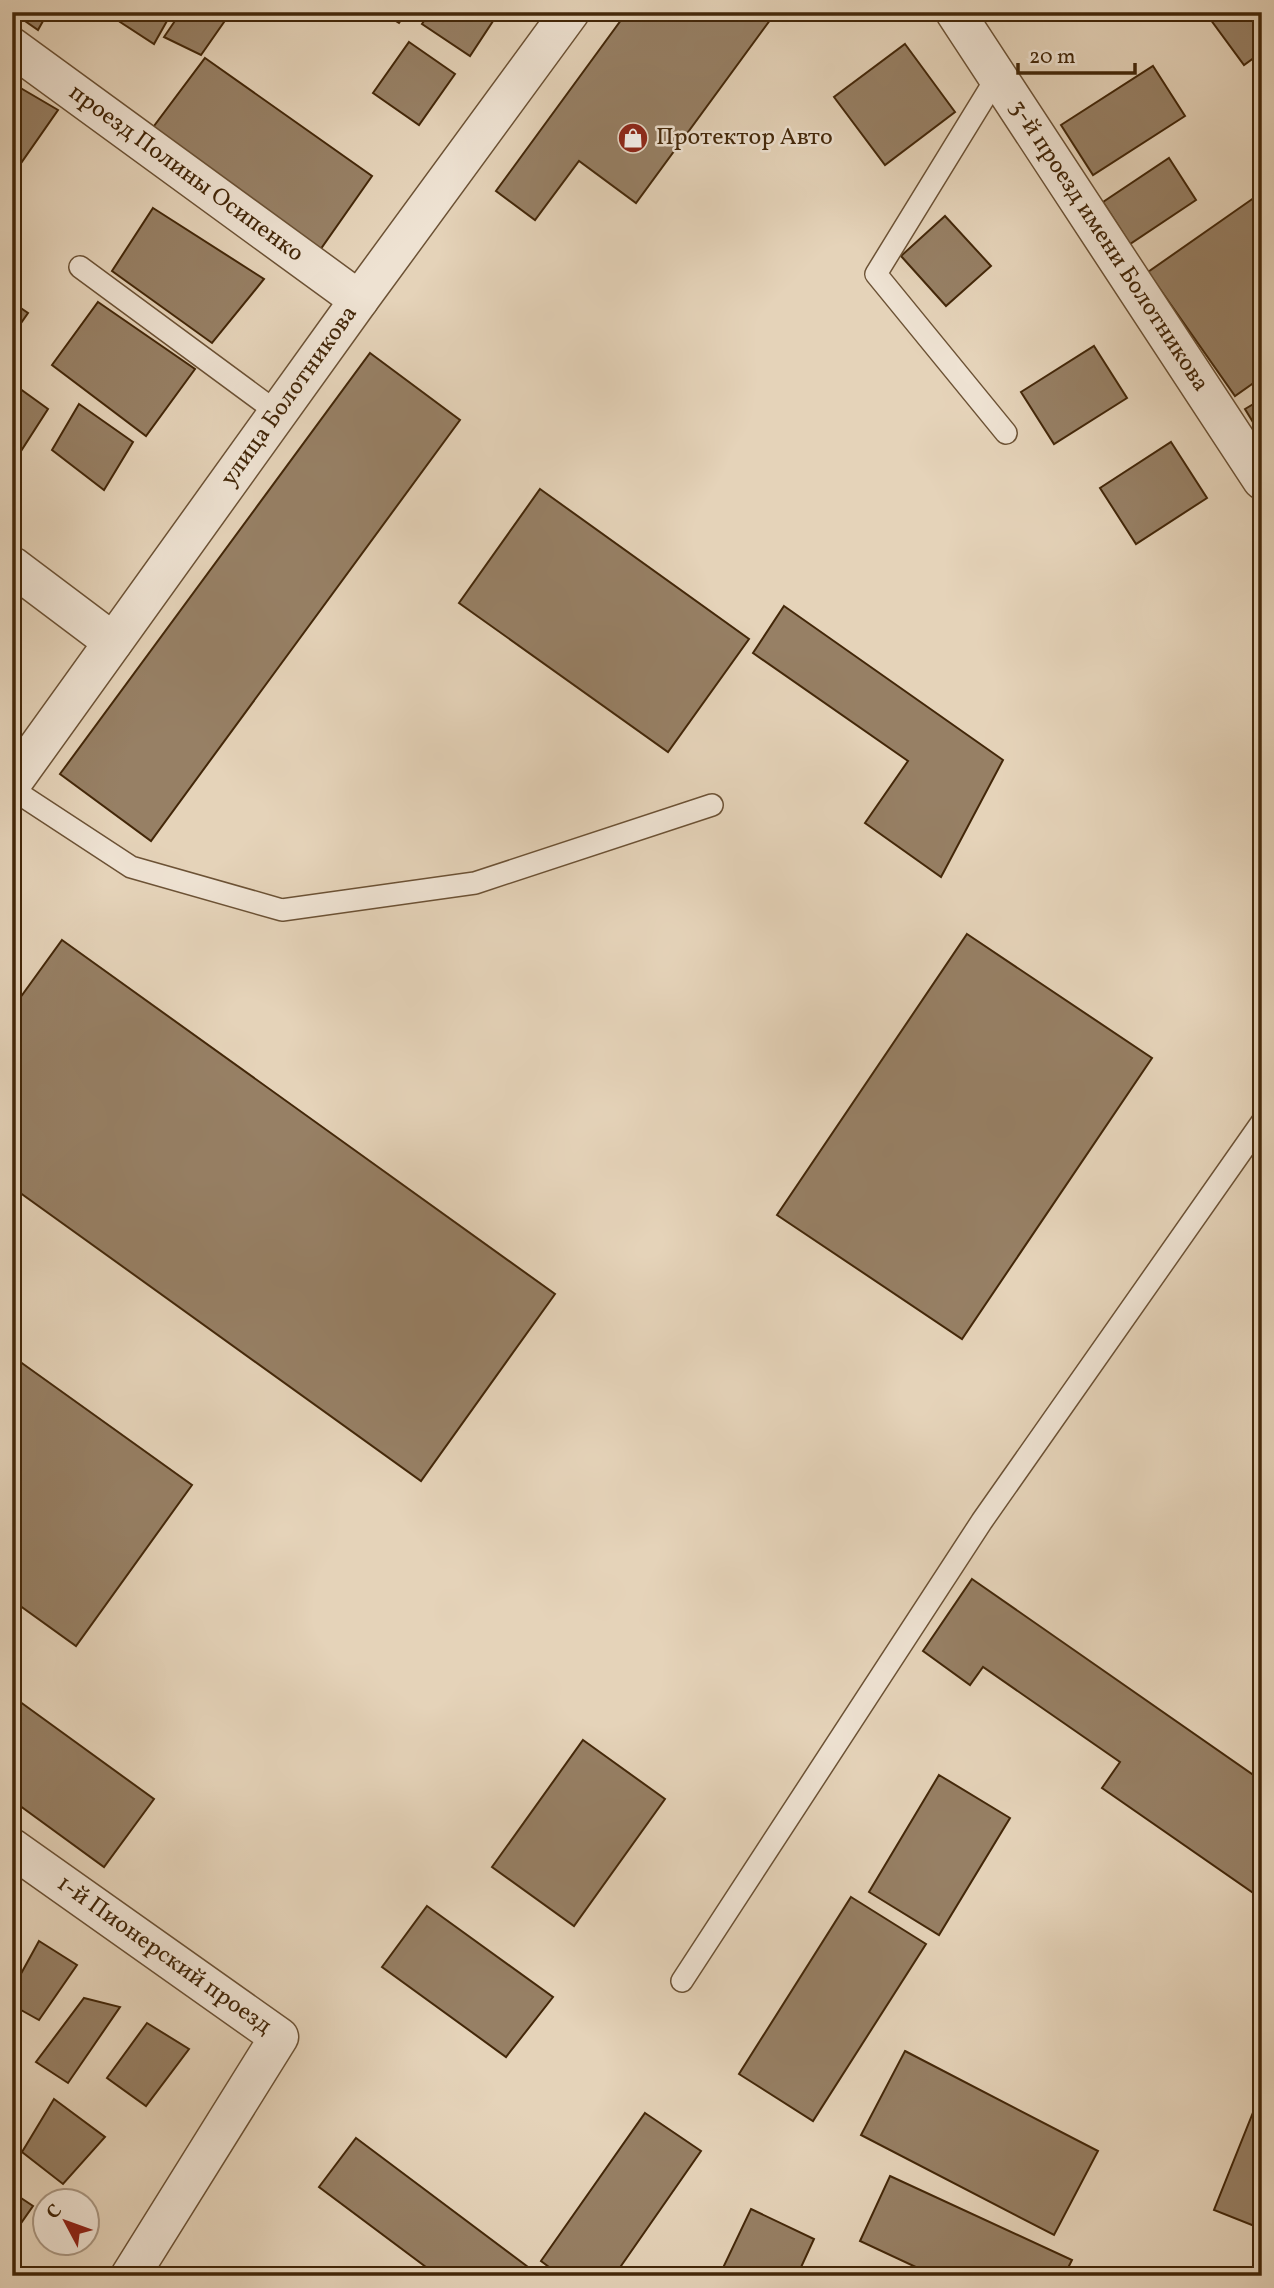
<svg xmlns="http://www.w3.org/2000/svg" width="1274" height="2288" viewBox="0 0 1274 2288" font-family="Vollkorn,serif">
<rect width="100%" height="100%" fill="#e5d3b9"/>
<filter id="stains"><feTurbulence type="fractalNoise" baseFrequency=".00286" numOctaves="4"/><feColorMatrix values="0 0 0 0 .2 0 0 0 0 .09 0 0 0 0 .02 0 0 0 .5 -.17"/></filter>
<radialGradient id="worn" r=".72"><stop offset=".6" stop-color="#630" stop-opacity="0"/><stop offset="1" stop-color="#630" stop-opacity=".3"/></radialGradient>
<!-- building -->
<g fill="#978065" stroke="#432709" stroke-width="2">
<path d="M12,12H48L38,30Z"/>
<path d="M118,12H172L154,44L114,18Z"/>
<path d="M181,12H231L201,55L164,37Z"/>
<path d="M381,12H406L399,23Z"/>
<path d="M430,12H499L470,56L422,24Z"/>
<path d="M627,12H776L636,203L579,161L535,220L496,191Z"/>
<path d="M1205,12H1262V52L1244,65Z"/>
<path d="M409,42L455,74L419,125L373,93Z"/>
<path d="M905,44L955,112L885,165L834,97Z"/>
<path d="M205,58L372,176L320,250L151,130Z"/>
<path d="M1153,66L1185,116L1093,175L1061,125Z"/>
<path d="M12,83L58,110L12,176Z"/>
<path d="M1169,158L1196,200L1130,244L1103,202Z"/>
<path d="M1258,195L1262,200V377L1235,396L1148,272Z"/>
<path d="M153,208L264,279L212,343L112,271Z"/>
<path d="M945,216L991,266L946,306L901,256Z"/>
<path d="M12,302L28,313L12,336Z"/>
<path d="M98,302L195,369L146,436L52,365Z"/>
<path d="M1094,346L1127,398L1054,444L1021,392Z"/>
<path d="M370,353L460,420L151,841L60,774Z"/>
<path d="M12,383L48,409L12,465Z"/>
<path d="M1262,399V437L1245,409Z"/>
<path d="M79,404L133,442L104,490L52,450Z"/>
<path d="M1171,442L1207,498L1136,544L1100,488Z"/>
<path d="M540,489L749,639L668,752L459,603Z"/>
<path d="M784,606L1003,760L941,877L865,823L908,761L753,653Z"/>
<path d="M967,934L1152,1058L962,1339L777,1215Z"/>
<path d="M62,940L555,1294L421,1481L12,1187V1009Z"/>
<path d="M12,1356L192,1485L76,1646L12,1600Z"/>
<path d="M972,1579L1262,1781V1899L1102,1788L1120,1762L983,1667L970,1685L923,1651Z"/>
<path d="M12,1696L154,1799L104,1867L12,1800Z"/>
<path d="M583,1740L665,1799L574,1926L492,1867Z"/>
<path d="M939,1775L1010,1818L939,1935L869,1892Z"/>
<path d="M851,1897L926,1944L813,2121L739,2074Z"/>
<path d="M427,1906L553,1997L506,2057L382,1967Z"/>
<path d="M39,1941L77,1965L39,2020L12,2005V1990Z"/>
<path d="M84,1998L120,2007L68,2083L36,2062Z"/>
<path d="M147,2023L189,2049L146,2106L107,2078Z"/>
<path d="M905,2051L1098,2151L1054,2235L861,2135Z"/>
<path d="M54,2099L105,2137L63,2184L22,2152Z"/>
<path d="M1254,2110L1262,2113V2229L1214,2210Z"/>
<path d="M645,2113L701,2151L614,2276H561L541,2261Z"/>
<path d="M356,2138L540,2276H438L319,2187Z"/>
<path d="M890,2176L1072,2260L1064,2276H935L860,2241Z"/>
<path d="M12,2192L33,2206L12,2236Z"/>
<path d="M751,2209L814,2239L797,2276H729L721,2272Z"/>
</g>
<g fill="none" stroke-linecap="round" stroke-linejoin="round">
<!-- service casing -->
<g stroke="#6c5235" stroke-width="24">
<g id="service">
<path d="M997,77L876,274L1006,433"/>
<path d="M80,267L278,413"/>
<path d="M12,789L131,867L282,910L475,883L712,805"/>
<path d="M682,1981L982,1521L1262,1122"/>
</g>
</g>
<!-- minor casing -->
<g stroke="#6c5235" stroke-width="41">
<g id="minor">
<path id="s1" d="M955,12L1262,480"/>
<path id="s2" d="M12,47L359,300"/>
<path d="M12,566L113,642"/>
<path id="s3" d="M12,783L359,300L570,12"/>
<path id="s4" d="M12,1848L279,2037L130,2276"/>
</g>
</g>
<!-- service -->
<use href="#service" stroke="#eee2d2" stroke-width="21"/>
<!-- minor -->
<use href="#minor" stroke="#eee2d2" stroke-width="38"/>
</g>
<!-- icons -->
<defs>
<g id="shop-disc" transform="scale(1.575)"><circle r="9.5" fill="#8f2418" stroke="#eee2d2"/><path d="M-5-2.5h2.3a2.7 3.5 0 0 1 5.4 0H5L5.5 6h-11ZM-1.5-2.5h3a1.5 2.3 0 0 0-3 0Z" fill="#fff"/></g>
</defs>
<g fill-rule="evenodd">
<use href="#shop-disc" x="633" y="138"/>
</g>
<g text-anchor="middle" dominant-baseline="central" stroke-width="5" stroke-linejoin="round" paint-order="stroke">
<!-- poi labels -->
<g font-size="24" fill="#432709" stroke="#eee2d2" text-anchor="start">
<text x="656" y="138">Протектор Авто</text>
</g>
<!-- street labels -->
<g font-size="24" fill="#432709" stroke="#eee2d2">
<text stroke="none"><textPath href="#s2" startOffset="215">проезд Полины Осипенко</textPath></text>
<text stroke="none"><textPath href="#s1" startOffset="280">3-й проезд имени Болотникова</textPath></text>
<text stroke="none"><textPath href="#s3" startOffset="476">улица Болотникова</textPath></text>
<text stroke="none"><textPath href="#s4" startOffset="186">1-й Пионерский проезд</textPath></text>
</g>
</g>
<!-- margin -->
<rect width="1274" height="2288" fill="none" stroke="#e5d3b9" stroke-width="42"/>
<rect x="14" y="14" width="1246" height="2260" fill="none" stroke="#432709" stroke-width="3.5"/>
<rect x="21" y="21" width="1232" height="2246" fill="none" stroke="#432709" stroke-width="2"/>
<!-- north arrow -->
<g transform="translate(66 2222) rotate(311)"><circle r="33" fill="#eee2d2" stroke="#aa9782" stroke-width="2"/>
<path d="M0-5L12 26L0 18L-12 26Z" fill="#8f2418"/>
<text y="-10" font-size="19" font-weight="bold" text-anchor="middle" fill="#432709">С</text>
</g>
<!-- scale -->
<path d="M1018 63v10h117v-10" fill="none" stroke="#432709" stroke-width="3.5"/>
<text x="1029" y="63" font-size="21" fill="#432709" stroke="#eee2d2" stroke-width="5" paint-order="stroke">20 m</text>
<rect width="100%" height="100%" filter="url(#stains)"/>
<rect width="100%" height="100%" fill="url(#worn)"/>
</svg>
